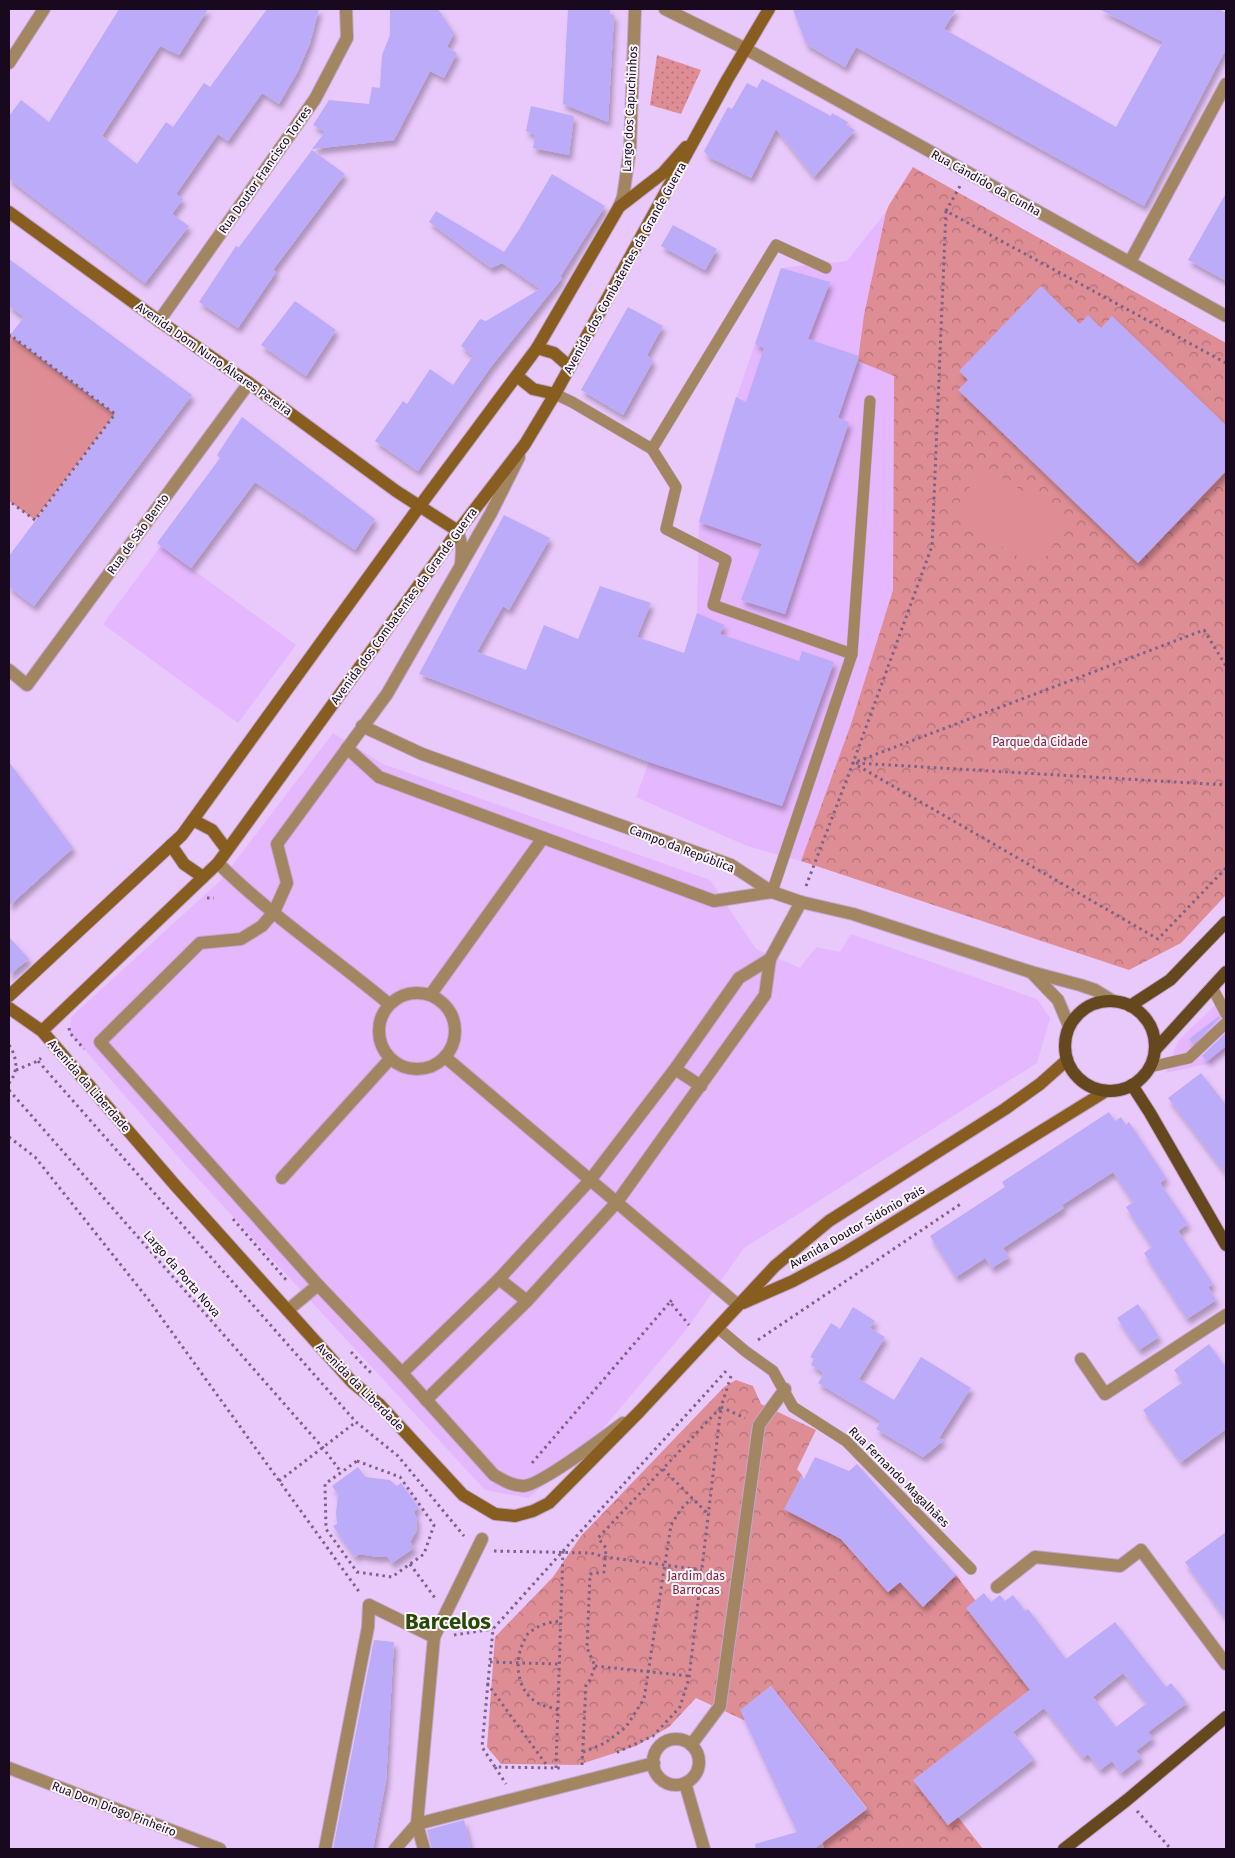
<svg xmlns="http://www.w3.org/2000/svg" width="1235" height="1858" viewBox="0 0 1235 1858" font-family="'Fira Sans',sans-serif">
<defs>
<pattern id="grass-dots" width="8" height="8" patternUnits="userSpaceOnUse" patternTransform="scale(1.25)"><rect width="8" height="8" fill="#de8d95"/><path d="M2 2h.1M6 6h.1" fill="none" stroke="#b37179" stroke-width="1.8" stroke-linecap="round"/></pattern>
<pattern id="park-crowns" width="20" height="18" patternUnits="userSpaceOnUse" patternTransform="scale(1.25)"><rect width="20" height="18" fill="#de8d95"/><path d="M2 6a3 3 0 1 1 6 0M12 15a3 3 0 1 1 6 0" fill="none" stroke="#b37179"/></pattern>
<filter id="shadow"><feDropShadow dx="3" dy="5.5" stdDeviation="2.5" flood-color="#0004"/></filter>
</defs>
<rect width="100%" height="100%" fill="#e9c8fb"/>
<!-- built -->
<g fill="#e5b7fe">
<path d="M886,212L864,315L894,376L893,590L851,724L801,861L747,846L636,797L649,762L697,613L699,522L726,428L781,268L847,261Z"/>
<path d="M161,546L296,645L238,723L103,624Z"/>
<path d="M333,733L383,764L710,880L756,949L800,968L816,947L840,952L851,934L1037,999L1050,1018L1037,1063L744,1248L685,1331L584,1451L528,1498L485,1490L190,1170L70,1033L71,1017L221,880Z"/>
<path d="M1226,995V1050L1211,1063L1166,1073L1178,1041Z"/>
</g>
<!-- grass -->
<path fill="url(#grass-dots)" d="M657,55L701,70L681,114L650,105Z"/>
<!-- park -->
<g fill="url(#park-crowns)">
<path d="M913,167L1226,343V895L1181,943L1129,970L801,861L851,724L893,590L894,376L858,361L864,315L886,212L889,205Z"/>
<path d="M736,1380L753,1386L761,1404L816,1430L797,1469L802,1475L785,1509L841,1539L888,1592L900,1582L923,1606L956,1575L1039,1683L914,1780L948,1825L958,1817L983,1849H824L823,1842L867,1808L771,1686L741,1710L746,1721L696,1698L669,1727L636,1746L578,1765L501,1764L487,1747L495,1637L553,1577L581,1536L724,1387Z"/>
</g>
<!-- garden -->
<g fill="#de8d95">
<path d="M10,335L115,414L35,520L9,501Z"/>
<path d="M983,466L1069,520L1038,569L952,515Z"/>
</g>
<!-- building -->
<g fill="#bcabf8" fill-rule="evenodd" filter="url(#shadow)">
<path d="M119,9H208L179,55L160,46L102,136L137,164L166,122L173,127L204,83L210,87L267,9H319L310,43L298,71L279,104L262,93L228,141L218,134L176,194L183,199L172,214L189,226L145,283L9,179V116L21,100L49,122Z"/>
<path d="M390,9H438L454,33L447,47L457,53L444,78L430,71L394,140L312,149L325,132L313,125L329,100L369,104L372,87L380,88L382,55L390,35Z"/>
<path d="M568,9H610V14L614,15L608,122L563,104Z"/>
<path d="M793,9H956L944,29L1116,127L1163,42L1099,9H1219L1226,13V49L1144,206L856,47L845,67L806,44Z"/>
<path d="M762,79L831,116L832,113L848,122L846,125L855,130L814,177L776,129L751,178L709,157L704,151L728,107L732,109L747,83L757,88Z"/>
<path d="M531,106L574,116L569,155L533,148L535,135L526,131Z"/>
<path d="M312,150L345,174L273,270L276,272L238,328L199,302L236,246L239,247Z"/>
<path d="M552,174L605,206L560,277L562,278L490,368L418,471L375,441L403,401L407,404L430,369L453,385L473,356L461,346L480,319L486,321L540,289L502,263L491,268L429,222L436,211L504,252L520,228Z"/>
<path d="M1226,193V281L1188,260Z"/>
<path d="M673,225L717,249L705,270L661,246Z"/>
<path d="M9,259L192,395L34,606L9,587V556L115,414L10,335L24,317L9,306Z"/>
<path d="M781,268L830,282L808,339L859,356L838,418L849,422L785,614L741,600L762,544L699,522L736,397L746,402L764,348L755,344Z"/>
<path d="M1041,286L1080,324L1088,315L1101,328L1112,316L1226,425V471L1138,563L958,390L968,380L959,371Z"/>
<path d="M295,301L336,330L306,376L261,345Z"/>
<path d="M628,307L663,326L647,355L653,361L623,415L581,390Z"/>
<path d="M242,417L375,519L355,550L255,482L191,568L157,543L220,458L217,455Z"/>
<path d="M504,515L550,538L509,610L503,606L477,652L526,670L544,625L578,639L600,586L651,603L637,637L684,653L697,613L724,625L720,634L799,661L802,651L834,662L782,806L649,762L419,674Z"/>
<path d="M9,762L73,848L9,906Z"/>
<path d="M9,937L29,959L9,975Z"/>
<path d="M1219,1016L1220,1018L1193,1044L1189,1039Z"/>
<path d="M1226,1033V1046L1207,1061L1202,1056Z"/>
<path d="M1201,1073L1226,1105V1174L1168,1098Z"/>
<path d="M1109,1112L1115,1121L1121,1117L1126,1125L1129,1122L1166,1178L1160,1183L1188,1224L1178,1231L1213,1284L1208,1287L1216,1300L1187,1319L1144,1253L1152,1247L1126,1207L1133,1202L1113,1172L1062,1205L1064,1208L1003,1248L1009,1257L992,1268L985,1258L956,1277L930,1236L1005,1187L1002,1182Z"/>
<path d="M1138,1304L1159,1337L1139,1350L1117,1318Z"/>
<path d="M853,1307L875,1321L870,1328L885,1337L859,1379L894,1400L921,1357L971,1388L939,1438L944,1440L923,1457L876,1429L881,1421L818,1383L824,1373L811,1365L814,1359L810,1357L831,1323L840,1329Z"/>
<path d="M1209,1344L1226,1368V1429L1181,1462L1143,1410L1183,1382L1174,1370Z"/>
<path d="M815,1457L849,1471L857,1464L956,1575L923,1607L900,1582L888,1592L841,1539L784,1509L802,1475L804,1479Z"/>
<path d="M358,1467L365,1477L390,1480L397,1486L401,1483L419,1508L414,1511L417,1520L416,1532L410,1542L414,1548L392,1563L387,1556L378,1557L359,1554L355,1557L333,1526L337,1524L336,1513L338,1494L332,1486Z"/>
<path d="M1226,1532V1619L1185,1562Z"/>
<path d="M984,1593L991,1602L1000,1595L1005,1601L1013,1595L1025,1611L1028,1609L1066,1659L1115,1622L1166,1687L1171,1683L1187,1703L1148,1732L1153,1738L1136,1751L1141,1757L1121,1773L1112,1761L1100,1770L1088,1754L1083,1758L1044,1708L1013,1732L1034,1759L948,1825L913,1780L1030,1690L966,1608ZM1123,1673L1147,1703L1116,1727L1093,1697Z"/>
<path d="M374,1640L394,1642L386,1781L373,1849H333Z"/>
<path d="M771,1686L867,1809L814,1849H756L755,1844L797,1832L740,1710Z"/>
<path d="M464,1820L471,1849H432L427,1830Z"/>
</g>
<g fill="none" stroke-linecap="round" stroke-linejoin="round">
<!-- lane casing -->
<g stroke="#c3a6d3" stroke-width="12">
<g id="lane">
<path d="M555,394L572,402L652,449L676,487L666,529L726,560L713,605L852,654L772,892"/>
<path d="M652,449L776,245L826,268"/>
<path d="M852,654L870,401"/>
<path d="M1212,987L1226,1014"/>
<path d="M1150,1067L1189,1058L1226,1023"/>
<path d="M718,1328L745,1351L773,1371L793,1407L846,1441L971,1569"/>
</g>
</g>
<!-- street casing -->
<g stroke="#c3a6d3" stroke-width="14">
<g id="street">
<path d="M665,9L746,49L1226,316"/>
<path d="M9,63L44,9"/>
<path d="M619,207L623,197L630,149L635,9"/>
<path d="M1130,262L1226,84"/>
<path d="M159,321L315,99L347,38L346,9"/>
<path d="M519,457L491,513L387,694L277,844L287,883L274,912L262,926L241,939L200,943L100,1042L318,1285L402,1373L494,1475C503,1480 512,1486 523,1486C539,1486 607,1435 623,1423"/>
<path d="M458,531L462,548L461,565"/>
<path d="M9,670L27,685L249,383"/>
<path d="M362,726L422,754L731,865L772,892L801,902L853,914L1031,972L1080,985L1095,990L1113,1001"/>
<path d="M347,748L379,777L714,901L772,892"/>
<path d="M218,863C270,915 333,957 389,1004"/>
<path d="M1031,972L1058,1000L1069,1026"/>
<circle cx="417" cy="1031" r="38"/>
<path d="M431,994L543,838"/>
<path d="M445,1057L738,1305"/>
<path d="M675,1069L701,1086"/>
<path d="M282,1178L390,1059"/>
<path d="M499,1279L527,1301"/>
<path d="M288,1310L318,1285"/>
<path d="M1081,1359L1105,1394L1226,1315"/>
<path d="M402,1373L499,1279L591,1179L675,1069L739,978L770,959"/>
<path d="M426,1400L527,1301L617,1202L765,995L770,959L801,902"/>
<path d="M997,1587L1035,1557L1120,1566L1141,1550L1226,1664"/>
<path d="M434,1637L482,1539"/>
<circle cx="676" cy="1762" r="23"/>
<path d="M691,1745L720,1706L759,1425L785,1389"/>
<path d="M9,1768L220,1849"/>
<path d="M685,1783L704,1849"/>
<path d="M325,1849L368,1627L369,1605L434,1637L417,1824L424,1849"/>
<path d="M395,1849L417,1824L654,1763"/>
</g>
</g>
<!-- secondary casing -->
<g stroke="#c3a6d3" stroke-width="14">
<g id="secondary">
<path d="M9,212L159,321L249,383L396,491L458,531"/>
<path d="M537,348L554,353L570,367"/>
<path d="M517,376L533,389L555,394"/>
<path d="M193,820L212,830L227,850"/>
<path d="M171,845L184,864L203,877"/>
<path d="M9,996L182,835L419,507L537,348L619,207L663,173L686,147"/>
<path d="M9,1008L42,1031L175,1185L316,1342L352,1382L380,1405L463,1495L495,1514L515,1516L533,1511L549,1503L640,1411L775,1266L829,1221L1005,1109L1040,1084L1067,1060"/>
<path d="M42,1031L218,863L458,531L525,444L555,394L727,80L769,9"/>
<path d="M743,1303L793,1281L843,1254L1106,1091"/>
</g>
</g>
<!-- primary casing -->
<g stroke="#c3a6d3" stroke-width="14">
<g id="primary">
<circle cx="1110" cy="1046" r="45"/>
<path d="M1130,1006L1170,980L1226,922"/>
<path d="M1155,1050L1226,972"/>
<path d="M1132,1085L1150,1113L1226,1245"/>
<path d="M1064,1849L1127,1800L1226,1717"/>
</g>
</g>
<!-- path -->
<g stroke="#7a6386" stroke-width="3" stroke-dasharray="2.5 4" stroke-linecap="butt">
<path d="M946,211L960,186"/>
<path d="M9,337L10,335L115,414L35,520L9,501"/>
<path d="M1226,363L946,211L932,546L853,763L1158,939L1226,868"/>
<path d="M856,763L1226,785"/>
<path d="M806,886L853,763L1204,630L1226,666"/>
<path d="M207,898H214"/>
<path d="M69,1028L70,1033L84,1049"/>
<path d="M9,1045C17,1057 19,1071 9,1083"/>
<path d="M38,1061L356,1422L398,1456L464,1536"/>
<path d="M16,1070L38,1061L41,1058"/>
<path d="M9,1090L323,1448L341,1472"/>
<path d="M9,1137L35,1157L148,1299L360,1593"/>
<path d="M233,1219L288,1282"/>
<path d="M670,1302L674,1298"/>
<path d="M758,1340L962,1203"/>
<path d="M351,1352L373,1375"/>
<path d="M731,1376L721,1407L745,1418"/>
<path d="M357,1461L400,1477L434,1525L424,1554L392,1577L357,1572L326,1529L325,1484Z"/>
<path d="M532,1463L670,1302L689,1325"/>
<path d="M663,1469L708,1514"/>
<path d="M279,1481L356,1422"/>
<path d="M494,1551L591,1553L605,1557L702,1570"/>
<path d="M563,1551L726,1371"/>
<path d="M410,1564L435,1598"/>
<path d="M454,1635L493,1629"/>
<path d="M490,1662L559,1664"/>
<path d="M595,1666L689,1676"/>
<path d="M487,1683L548,1767"/>
<path d="M558,1710C551,1707 542,1706 536,1702C517,1690 514,1662 523,1643C525,1639 526,1635 529,1633C538,1625 549,1622 561,1621"/>
<path d="M583,1752L605,1743L626,1727L644,1699L671,1525L681,1509L692,1498"/>
<path d="M582,1765L586,1685L590,1680L595,1666L587,1648L590,1574L604,1572L606,1548L598,1538L721,1407L689,1678L680,1707L653,1736L613,1754"/>
<path d="M495,1767L506,1784"/>
<path d="M556,1768L563,1551L493,1629L482,1747L495,1767L561,1768"/>
<path d="M1137,1811L1171,1849"/>
</g>
<!-- lane -->
<use href="#lane" stroke="#a28661" stroke-width="11"/>
<!-- street -->
<use href="#street" stroke="#a28661" stroke-width="12"/>
<!-- secondary -->
<use href="#secondary" stroke="#875e1f" stroke-width="12"/>
<!-- primary -->
<use href="#primary" stroke="#65481d" stroke-width="12"/>
</g>
<g text-anchor="middle" dominant-baseline="central" stroke-width="4" stroke-linejoin="round" paint-order="stroke">
<!-- street labels -->
<g font-size="12" fill="#18091f" stroke="#faf5fc">
<text transform="translate(630 109) rotate(-87)">Largo dos Capuchinhos</text>
<text transform="translate(265 170) rotate(-55)">Rua Doutor Francisco Torres</text>
<text transform="translate(986 183) rotate(29)">Rua Cândido da Cunha</text>
<text transform="translate(625 268) rotate(-61)">Avenida dos Combatentes da Grande Guerra</text>
<text transform="translate(214 359) rotate(35)">Avenida Dom Nuno Álvares Pereira</text>
<text transform="translate(138 534) rotate(-54)">Rua de São Bento</text>
<text transform="translate(404 606) rotate(-54)">Avenida dos Combatentes da Grande Guerra</text>
<text transform="translate(682 849) rotate(21)">Campo da República</text>
<text transform="translate(89 1086) rotate(49)">Avenida da Liberdade</text>
<text transform="translate(857 1227) rotate(-30)">Avenida Doutor Sidónio Pais</text>
<text transform="translate(182 1274) rotate(49)">Largo da Porta Nova</text>
<text transform="translate(360 1387) rotate(45)">Avenida da Liberdade</text>
<text transform="translate(899 1477) rotate(45)">Rua Fernando Magalhães</text>
<text transform="translate(114 1809) rotate(21)">Rua Dom Diogo Pinheiro</text>
</g>
<!-- park labels -->
<g font-size="12" fill="#821e33" stroke="#faf5fc">
<text x="1040" y="742">Parque da Cidade</text>
<text x="696" y="1576">Jardim das<tspan x="696" dy="14">Barrocas</tspan></text>
</g>
<!-- town labels -->
<g font-size="22" font-weight="bold" fill="#274905" stroke="#faf5fc">
<text x="448" y="1621">Barcelos</text>
</g>
</g>
<!-- border -->
<rect width="1235" height="1858" fill="none" stroke="#18091f" stroke-width="20"/>
</svg>
